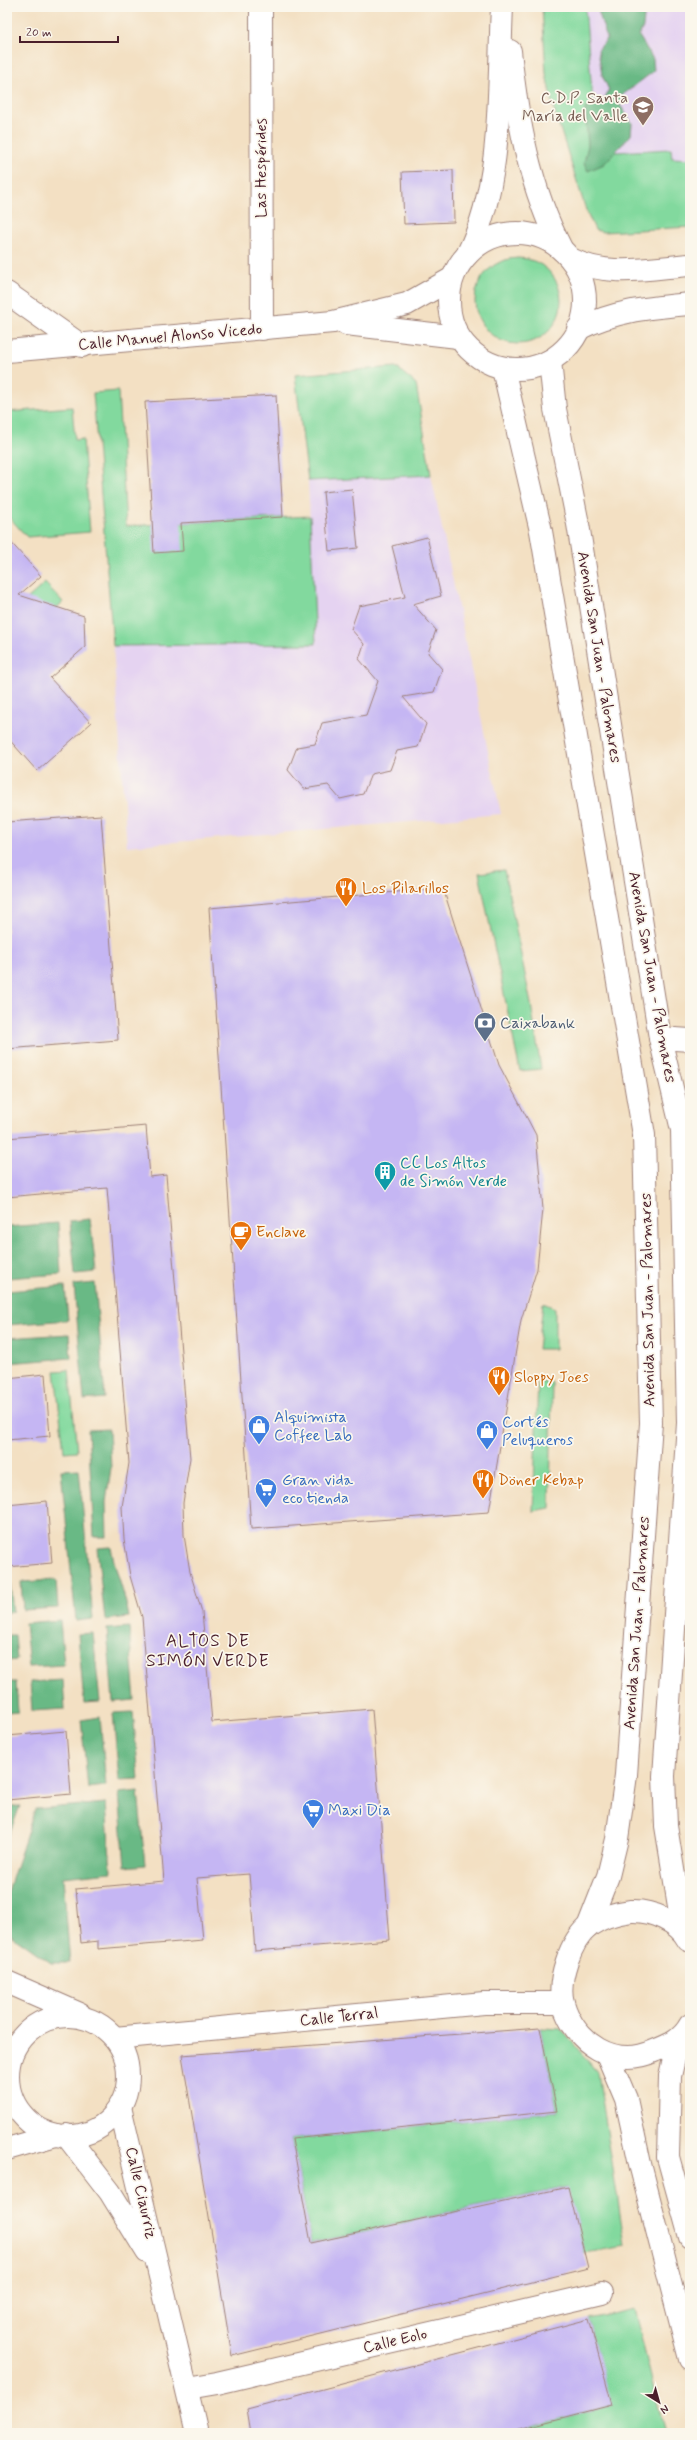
<svg xmlns="http://www.w3.org/2000/svg" width="697" height="2440" viewBox="0 0 697 2440" font-family="Mynerve,sans-serif">
<rect width="100%" height="100%" fill="#fbf7ec"/>
<filter id="ink" filterUnits="userSpaceOnUse"><feTurbulence type="fractalNoise" baseFrequency=".025" numOctaves="2"/><feDisplacementMap in="SourceGraphic" scale="8" xChannelSelector="R" yChannelSelector="G"/><feConvolveMatrix kernelMatrix="1 2 1 2 8 2 1 2 1" color-interpolation-filters="sRGB"/></filter>
<filter id="wash" filterUnits="userSpaceOnUse"><feTurbulence type="fractalNoise" baseFrequency=".012" numOctaves="4" result="noise"/><feDisplacementMap in="SourceGraphic" scale="16" xChannelSelector="R" yChannelSelector="G"/><feGaussianBlur stdDeviation="0.9" result="paint"/><feColorMatrix in="noise" values="0 0 0 0 0 0 0 0 0 0 0 0 0 0 0 0 0 1.4 0 .05"/><feComposite in="paint" operator="in"/></filter>
<g filter="url(#wash)">
<rect width="100%" height="100%" fill="#f3e0c3"/>
<!-- built -->
<g fill="#e5d3f1">
<path d="M585,7H690V227L604,232Z"/>
<path d="M431,475L501,814L127,846L113,646L316,644L308,481Z"/>
</g>
<!-- green -->
<g fill="#82d99e" stroke="#667c64">
<path d="M542,7H585L597,153L671,149L672,158L690,159V227L604,232L595,230L586,210L552,103L546,74Z"/>
<circle cx="518" cy="301" r="43"/>
<path d="M396,367L416,384L431,475L308,481L295,375Z"/>
<path d="M118,391L126,526L310,516L316,644L113,646L93,393Z"/>
<path d="M72,407L75,440L83,439L90,532L27,537L7,515V412Z"/>
<path d="M45,583L63,602L7,652V617Z"/>
<path d="M504,870L531,1004L541,1069L520,1071L479,873Z"/>
<path d="M543,1303L555,1308V1349H538Z"/>
<path d="M69,1370L77,1451L64,1452L55,1371Z"/>
<path d="M538,1381L552,1382L550,1508L533,1511Z"/>
<path d="M540,2028L561,2029L598,2073L625,2246L584,2253L567,2187L311,2243L292,2139L557,2111Z"/>
<path d="M634,2309L665,2433H505L611,2405L589,2319Z"/>
</g>
<!-- forest -->
<g fill="#69b985" stroke="#5a6c58">
<path d="M597,7H645L643,27L639,36L653,59L654,71L621,96L620,105L632,123L631,135L604,164L588,171L584,163L588,145L585,109L593,102L604,99L609,90L602,75L598,50L607,39Z"/>
<path d="M90,1219L96,1272L75,1274L70,1221Z"/>
<path d="M58,1223L61,1274L7,1278V1227Z"/>
<path d="M95,1283L105,1398L84,1400L74,1285Z"/>
<path d="M65,1286L68,1320L7,1325V1291Z"/>
<path d="M69,1334L71,1358L7,1363V1338Z"/>
<path d="M109,1429L111,1468L106,1502L107,1537H94L88,1430Z"/>
<path d="M79,1469L93,1619L76,1621L61,1470Z"/>
<path d="M111,1547C115,1571 125,1593 129,1617L105,1620L97,1548Z"/>
<path d="M56,1580L58,1608L23,1610L21,1582Z"/>
<path d="M7,1583H10L13,1612L7,1613Z"/>
<path d="M60,1620L64,1665L29,1667L25,1623Z"/>
<path d="M129,1627L135,1700L113,1702L107,1629Z"/>
<path d="M93,1633L100,1702L84,1703L78,1634Z"/>
<path d="M7,1635H15L17,1660L7,1661Z"/>
<path d="M63,1680L65,1709L32,1711L30,1682Z"/>
<path d="M7,1682H16L18,1712L7,1713Z"/>
<path d="M133,1712L139,1779L119,1780L113,1713Z"/>
<path d="M100,1717L106,1786L88,1788L81,1720Z"/>
<path d="M138,1791L145,1865L125,1867L119,1793Z"/>
<path d="M106,1803L111,1872L63,1877L70,1963H51L7,1932V1894L35,1809Z"/>
<path d="M20,1806L7,1840V1807Z"/>
</g>
<g id="blocks">
<!-- building -->
<g fill="#c5b6f3">
<path d="M453,170L454,222L404,224L402,172Z"/>
<path d="M276,395L283,517L181,523L183,551L154,553L145,402Z"/>
<path d="M352,489L358,548L329,551L323,492Z"/>
<path d="M427,537L441,596L413,604L436,630L428,653L442,669L434,692L403,697L426,724L418,747L397,751L390,770L371,774L363,794L340,799L328,785L304,789L288,770L297,747L315,744L322,723L366,715L378,681L359,659L364,644L351,629L359,606L405,597L392,546Z"/>
<path d="M7,538L41,576L19,595L84,616L85,647L50,678L91,723L37,771L7,737Z"/>
<path d="M101,815L118,1040L7,1049V822Z"/>
<path d="M443,888L499,1065L536,1135L543,1209L537,1269L521,1320L489,1512L251,1529L209,908Z"/>
<path d="M146,1126L150,1177L166,1175L190,1458L183,1503L184,1535L190,1572L202,1612L212,1722L372,1709L390,1940L255,1951L249,1874L197,1878L203,1940L98,1949V1941L81,1943L76,1889L164,1881L142,1617L130,1576L124,1539L122,1507L129,1463L107,1188L7,1197V1138Z"/>
<path d="M45,1374L50,1436L7,1440V1378Z"/>
<path d="M47,1501L52,1563L7,1567V1505Z"/>
<path d="M66,1731L71,1794L7,1800V1736Z"/>
<path d="M540,2028L557,2111L292,2139L311,2243L568,2187L588,2268L232,2356L182,2055Z"/>
<path d="M589,2319L612,2405L505,2433H251L247,2409Z"/>
</g>
</g>
</g>
<g filter="url(#ink)">
<use href="#blocks" fill-opacity="0" stroke="#9e8077" stroke-width="1"/>
<g fill="none" stroke-linecap="round" stroke-linejoin="round">
<!-- minor casing -->
<g stroke="#9e8077" stroke-width="24">
<g id="minor">
<path d="M261,7L262,329"/>
<path d="M510,51C517,119 530,189 562,250"/>
<circle cx="517" cy="301" r="68"/>
<path d="M468,253C504,181 498,86 502,7"/>
<path d="M571,259C607,278 651,268 690,265"/>
<path d="M7,293L82,346"/>
<path d="M346,324L458,337"/>
<path d="M578,329C617,310 648,308 690,304"/>
<path d="M7,351L333,322L407,304L451,279"/>
<path d="M550,361L555,409L578,524L660,1038L682,1130L688,1423L664,1776L666,1826L683,1931"/>
<path d="M503,368L541,531L644,1135L651,1423L626,1775L617,1839L608,1876L588,1927"/>
<path d="M660,1038L690,1040"/>
<path d="M688,1940C679,1922 651,1910 631,1911C616,1913 601,1917 589,1926C570,1941 557,1981 563,2003C575,2044 615,2069 654,2051C669,2045 682,2040 690,2025"/>
<path d="M7,1982L80,2014"/>
<circle cx="68" cy="2076" r="60"/>
<path d="M115,2038L484,2003H563"/>
<path d="M678,2041L670,2076L668,2157L690,2237"/>
<path d="M607,2054L626,2099L640,2164L690,2359"/>
<path d="M120,2107L197,2433"/>
<path d="M66,2135L110,2192L147,2252"/>
<path d="M7,2149L56,2135"/>
<path d="M188,2388L217,2383L602,2293"/>
</g>
</g>
<!-- minor -->
<use href="#minor" stroke="#fff" stroke-width="22"/>
</g>
</g>
<!-- icons -->
<defs>
<g id="school-pin" transform="scale(1.15)"><path d="M0 17L-7.5 6A9.5 9.5 0 1 1 7.5 6Z" fill="#8d6e63" stroke="#fbf7ec"/><path d="M0-5L7-2L0 1L-7-2ZM-4 1L0 2.5L4 1V4Q0 6-4 4Z" fill="#fff"/></g>
<g id="restaurant-pin" transform="scale(1.15)"><path d="M0 17L-7.5 6A9.5 9.5 0 1 1 7.5 6Z" fill="#e8710a" stroke="#fbf7ec"/><path d="M-5-6h1v4h1v-4h1v4h1v-4h1v5L-1.5 .5V6h-2V.5L-5-1ZM5-6V6H3V1.5H1.5Q1.5-4 5-6Z" fill="#fff"/></g>
<g id="bank-pin" transform="scale(1.15)"><path d="M0 17L-7.5 6A9.5 9.5 0 1 1 7.5 6Z" fill="#5c6f8a" stroke="#fbf7ec"/><path d="M-6-4H6V4H-6ZM0-2.3a2.3 2.3 0 1 0 0 4.6a2.3 2.3 0 1 0 0-4.6Z" fill="#fff"/></g>
<g id="building-pin" transform="scale(1.15)"><path d="M0 17L-7.5 6A9.5 9.5 0 1 1 7.5 6Z" fill="#0f9aa8" stroke="#fbf7ec"/><path d="M-4-6H4V6H1V3H-1V6H-4ZM-2.5-4.3h1.7v1.8h-1.7ZM.8-4.3h1.7v1.8H.8ZM-2.5-1h1.7V.8h-1.7ZM.8-1h1.7V.8H.8Z" fill="#fff"/></g>
<g id="cafe-pin" transform="scale(1.15)"><path d="M0 17L-7.5 6A9.5 9.5 0 1 1 7.5 6Z" fill="#e8710a" stroke="#fbf7ec"/><path d="M-5.5-4.5H6V0H3Q3 3.5 0 3.5H-2.5Q-5.5 3.5-5.5 0ZM3-3.2v2h1.7v-2ZM-6 4.5H4V6H-6Z" fill="#fff"/></g>
<g id="shop-pin" transform="scale(1.15)"><path d="M0 17L-7.5 6A9.5 9.5 0 1 1 7.5 6Z" fill="#3f7fe0" stroke="#fbf7ec"/><path d="M-5-2.5h2.3a2.7 3.5 0 0 1 5.4 0H5L5.5 6h-11ZM-1.5-2.5h3a1.5 2.3 0 0 0-3 0Z" fill="#fff"/></g>
<g id="supermarket-pin" transform="scale(1.15)"><path d="M0 17L-7.5 6A9.5 9.5 0 1 1 7.5 6Z" fill="#3f7fe0" stroke="#fbf7ec"/><path d="M-6-5.5h2.5l.6 2H6L4.5 2H-2.5L-4.4-4H-6ZM-1.5 3.2a1.3 1.3 0 1 0 .1 0ZM3 3.2a1.3 1.3 0 1 0 .1 0Z" fill="#fff"/></g>
</defs>
<g fill-rule="evenodd">
<use href="#school-pin" x="643" y="107"/>
<use href="#restaurant-pin" x="346" y="888"/>
<use href="#bank-pin" x="485" y="1023"/>
<use href="#building-pin" x="385" y="1172"/>
<use href="#cafe-pin" x="241" y="1232"/>
<use href="#restaurant-pin" x="499" y="1377"/>
<use href="#shop-pin" x="259" y="1426"/>
<use href="#shop-pin" x="487" y="1431"/>
<use href="#restaurant-pin" x="483" y="1480"/>
<use href="#supermarket-pin" x="266" y="1489"/>
<use href="#supermarket-pin" x="313" y="1810"/>
</g>
<g text-anchor="middle" dominant-baseline="central" stroke-width="3.5" stroke-linejoin="round" paint-order="stroke">
<!-- education labels -->
<g font-size="16" fill="#785e54" stroke="#fbf7ec" text-anchor="end">
<text x="628" y="98">C.D.P. Santa<tspan x="628" dy="18">María del Valle</tspan></text>
</g>
<!-- street labels -->
<g font-size="16" fill="#4a1f2b" stroke="#fbf7ec">
<text transform="translate(261 168) rotate(-90)">Las Hespérides</text>
<text transform="translate(170 337) rotate(-5)">Calle Manuel Alonso Vicedo</text>
<text transform="translate(599 657) rotate(81)">Avenida San Juan - Palomares</text>
<text transform="translate(652 977) rotate(80)">Avenida San Juan - Palomares</text>
<text transform="translate(648 1300) rotate(-91)">Avenida San Juan - Palomares</text>
<text transform="translate(637 1623) rotate(-86)">Avenida San Juan - Palomares</text>
<text transform="translate(339 2017) rotate(-6)">Calle Terral</text>
<text transform="translate(141 2193) rotate(77)">Calle Ciaurriz</text>
<text transform="translate(395 2341) rotate(-13)">Calle Eolo</text>
</g>
<!-- food labels -->
<g font-size="16" fill="#c56008" stroke="#fbf7ec" text-anchor="start">
<text x="362" y="888">Los Pilarillos</text>
<text x="256" y="1232">Enclave</text>
<text x="514" y="1377">Sloppy Joes</text>
<text x="498" y="1480">Döner Kebap</text>
</g>
<!-- service labels -->
<g font-size="16" fill="#4e5e75" stroke="#fbf7ec" text-anchor="start">
<text x="500" y="1023">Caixabank</text>
</g>
<!-- culture labels -->
<g font-size="16" fill="#0d838f" stroke="#fbf7ec" text-anchor="start">
<text x="400" y="1163">CC Los Altos<tspan x="400" dy="18">de Simón Verde</tspan></text>
</g>
<!-- shop labels -->
<g font-size="16" fill="#366cbe" stroke="#fbf7ec" text-anchor="start">
<text x="274" y="1417">Alquimista<tspan x="274" dy="18">Coffee Lab</tspan></text>
<text x="502" y="1422">Cortés<tspan x="502" dy="18">Peluqueros</tspan></text>
<text x="282" y="1480">Gran vida<tspan x="282" dy="18">eco tienda</tspan></text>
<text x="328" y="1810">Maxi Dia</text>
</g>
<!-- neighbourhood labels -->
<g font-size="17" letter-spacing="1" fill="#4a1f2b" stroke="#fbf7ec">
<text x="208" y="1641">ALTOS DE<tspan x="208" dy="20">SIMÓN VERDE</tspan></text>
</g>
</g>
<!-- margin -->
<rect width="697" height="2440" fill="none" stroke="#fbf7ec" stroke-width="24"/>
<!-- north arrow -->
<g transform="translate(659 2402) rotate(143)" stroke="#fbf7ec" stroke-width="3" paint-order="stroke">
<path d="M0-3L7 15L0 10L-7 15Z" fill="#4a1f2b"/>
<text y="-6" font-size="11" font-weight="bold" text-anchor="middle" fill="#4a1f2b">N</text>
</g>
<!-- scale -->
<path d="M20 36v6h98v-6" fill="none" stroke="#4a1f2b" stroke-width="2"/>
<text x="26" y="36" font-size="12" fill="#4a1f2b" stroke="#fbf7ec" stroke-width="3" paint-order="stroke">20 m</text>
</svg>
